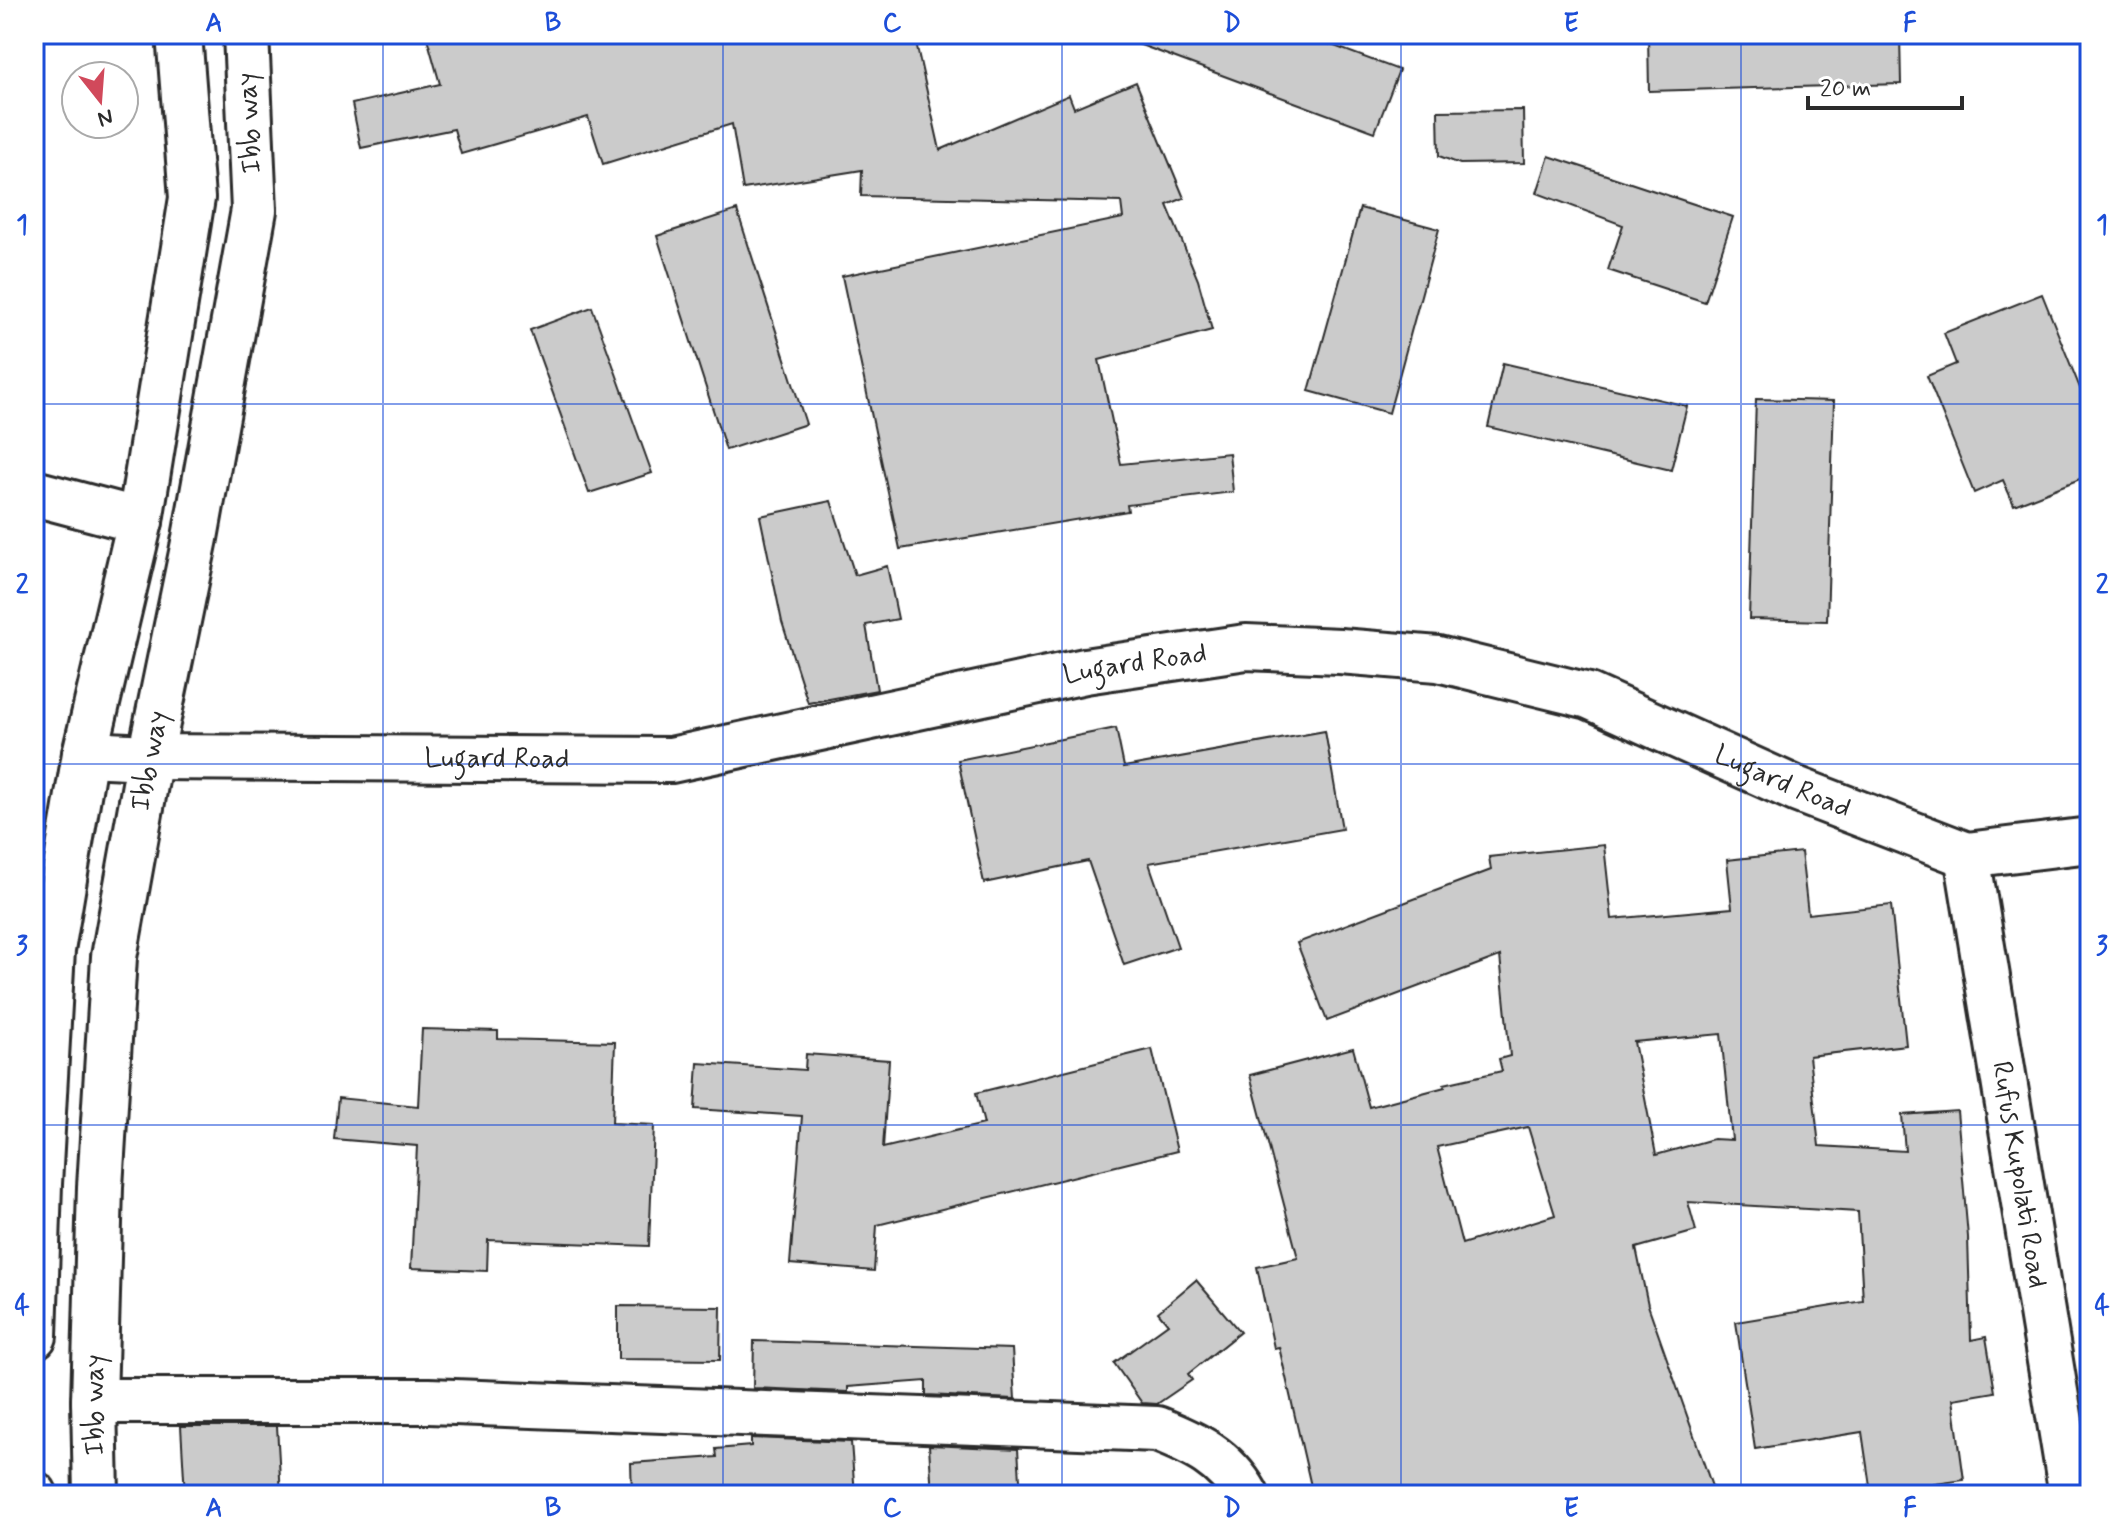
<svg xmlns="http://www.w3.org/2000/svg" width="2124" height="1529" viewBox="0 0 2124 1529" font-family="Mynerve,sans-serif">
<rect width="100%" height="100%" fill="#fff"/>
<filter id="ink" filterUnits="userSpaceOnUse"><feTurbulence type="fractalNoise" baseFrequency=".0125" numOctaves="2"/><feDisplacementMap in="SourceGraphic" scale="16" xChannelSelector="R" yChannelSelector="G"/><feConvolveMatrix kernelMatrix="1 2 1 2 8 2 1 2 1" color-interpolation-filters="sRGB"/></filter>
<g filter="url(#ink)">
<!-- building -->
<g fill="#cbcbcb" stroke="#2b2b2b" stroke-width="2" fill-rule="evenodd">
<path d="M426,34H914L940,150L1069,95L1074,108L1136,82L1184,198L1167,205L1198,280L1212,330L1099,360L1121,464L1229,453L1233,492L1127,505L1128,511L900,549L842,276L1123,218L1121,202L861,196L862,170L743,189L732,124L603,164L588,117L461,154L454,129L361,148L352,104L440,84Z"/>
<path d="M1123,34H1302L1399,70L1375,132L1122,38Z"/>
<path d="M1648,34H1900L1901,84L1649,91Z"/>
<path d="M1523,110L1524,163L1460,164L1439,156L1438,111Z"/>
<path d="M1549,156L1733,217L1705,302L1608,270L1623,225L1537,193Z"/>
<path d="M1360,208L1439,229L1389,413L1309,391Z"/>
<path d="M737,210L806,424L726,450L657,236Z"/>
<path d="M2042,294L2090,413V475L2014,505L2003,480L1974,493L1927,376L1956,364L1944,333Z"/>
<path d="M592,307L652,473L589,493L530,330Z"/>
<path d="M1503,363L1687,406L1671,470L1488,427Z"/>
<path d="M1756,399L1834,401L1827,621L1749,619Z"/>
<path d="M831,501L855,575L887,566L898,619L866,625L877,690L808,703L782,622L760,516Z"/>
<path d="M1116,728L1124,767L1325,731L1342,829L1149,863L1178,947L1124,965L1088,861L984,883L958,760Z"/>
<path d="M1604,845L1612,919L1732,908L1727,860L1801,852L1808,914L1891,905L1906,1045L1809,1056L1819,1146L1905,1151L1902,1115L1957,1111L1968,1237L1971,1340L1986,1337L1995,1392L1953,1399L1964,1480L1871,1493L1862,1432L1755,1449L1736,1322L1863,1301L1858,1212L1688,1202L1696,1231L1636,1248L1648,1305L1715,1495H1313L1279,1347L1274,1348L1257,1267L1298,1258L1250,1075L1353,1048L1369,1107L1445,1087L1444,1084L1502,1071L1499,1059L1510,1056L1500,956L1327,1021L1297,943L1491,870L1489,857ZM1721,1034L1732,1140L1713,1139L1656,1155L1634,1042ZM1528,1127L1555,1215L1462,1244L1437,1147Z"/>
<path d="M422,1029L498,1031V1039L615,1042L612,1123L654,1125L649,1246L488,1240L487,1271L411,1268L417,1146L334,1139L338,1098L418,1106Z"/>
<path d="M1152,1049L1177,1151L877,1225L874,1271L790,1264L802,1116L695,1109L698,1063L805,1070L806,1054L889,1060L883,1148L984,1124L976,1093Z"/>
<path d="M1196,1280L1240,1332L1188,1374L1192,1380L1157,1404L1142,1403L1114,1363L1168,1324L1158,1312Z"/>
<path d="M618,1306L721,1307L720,1360L618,1359Z"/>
<path d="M754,1341L1012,1349L1015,1399L926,1395V1381L848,1387V1392L753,1388Z"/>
<path d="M181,1426H277L281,1495H185Z"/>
<path d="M751,1438L851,1442L855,1495H632L631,1463L717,1457L716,1449L751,1446Z"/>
<path d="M929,1445L1018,1449L1021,1495H932Z"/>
</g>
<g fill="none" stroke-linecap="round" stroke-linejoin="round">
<!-- street casing -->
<g stroke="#2b2b2b" stroke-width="50">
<g id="street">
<path d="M34,493L140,521"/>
<path id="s1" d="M85,754L150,757L671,760L1085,671L1246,647L1340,651L1438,659L1589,696L1798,790L1967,855L2090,840"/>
<path id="s2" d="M1967,855L2072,1495"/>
<path d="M94,1401H429L1157,1429C1195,1444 1225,1458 1246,1495"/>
</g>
</g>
<!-- highway casing -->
<g stroke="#2b2b2b" stroke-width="50">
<g id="highway">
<path d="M34,1336L39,1184L52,950L85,754L140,521L192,198L179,34"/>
<path d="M34,1494V1495"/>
<path id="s3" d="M96,1495L94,1401L100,1187L114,957L150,757L195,538L254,210L246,34"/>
</g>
</g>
<!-- street -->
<use href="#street" stroke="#fff" stroke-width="44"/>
<!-- highway -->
<use href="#highway" stroke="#fff" stroke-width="44"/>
</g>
</g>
<!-- grid -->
<path fill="none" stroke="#1d4ed8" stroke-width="2" stroke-opacity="0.55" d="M383,34V1495M723,34V1495M1062,34V1495M1401,34V1495M1741,34V1495M34,404H2090M34,764H2090M34,1125H2090"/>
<g text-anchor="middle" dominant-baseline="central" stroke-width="6" stroke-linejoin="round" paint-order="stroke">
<!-- street labels -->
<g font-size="28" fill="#2b2b2b" stroke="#fff">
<text transform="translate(250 123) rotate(-93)">Ibb way</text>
<text stroke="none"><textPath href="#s1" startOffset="1060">Lugard Road</textPath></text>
<text stroke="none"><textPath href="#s1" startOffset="412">Lugard Road</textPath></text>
<text stroke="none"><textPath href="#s3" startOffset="738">Ibb way</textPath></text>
<text stroke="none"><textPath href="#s1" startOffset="1732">Lugard Road</textPath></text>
<text stroke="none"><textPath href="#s2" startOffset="324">Rufus Kupolati Road</textPath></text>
<text stroke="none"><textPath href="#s3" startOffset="90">Ibb way</textPath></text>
</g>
</g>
<!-- margin -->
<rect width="2124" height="1529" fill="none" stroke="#fff" stroke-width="88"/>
<!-- north arrow -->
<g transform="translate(100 100) rotate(163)"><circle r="38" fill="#ffffff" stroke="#aaaaaa" stroke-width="2"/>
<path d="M0-6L14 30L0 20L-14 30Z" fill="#d1495b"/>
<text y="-12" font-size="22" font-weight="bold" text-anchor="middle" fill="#2b2b2b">N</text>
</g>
<!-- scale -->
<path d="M1808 96v12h154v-12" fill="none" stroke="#2b2b2b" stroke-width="4"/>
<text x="1820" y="96" font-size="24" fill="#2b2b2b" stroke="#ffffff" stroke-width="6" paint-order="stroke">20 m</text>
<rect x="44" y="44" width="2036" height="1441" fill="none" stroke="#1d4ed8" stroke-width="3"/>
<g font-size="26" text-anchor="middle" font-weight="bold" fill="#1d4ed8">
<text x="214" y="31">A</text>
<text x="553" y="31">B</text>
<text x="892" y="31">C</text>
<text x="1232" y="31">D</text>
<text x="1571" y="31">E</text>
<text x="1910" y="31">F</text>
<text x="22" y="233">1</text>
<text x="2102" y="233">1</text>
<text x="22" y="593">2</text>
<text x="2102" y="593">2</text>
<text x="22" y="954">3</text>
<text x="2102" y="954">3</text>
<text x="22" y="1314">4</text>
<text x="2102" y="1314">4</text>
<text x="214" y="1516">A</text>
<text x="553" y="1516">B</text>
<text x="892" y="1516">C</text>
<text x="1232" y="1516">D</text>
<text x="1571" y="1516">E</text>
<text x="1910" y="1516">F</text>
</g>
</svg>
